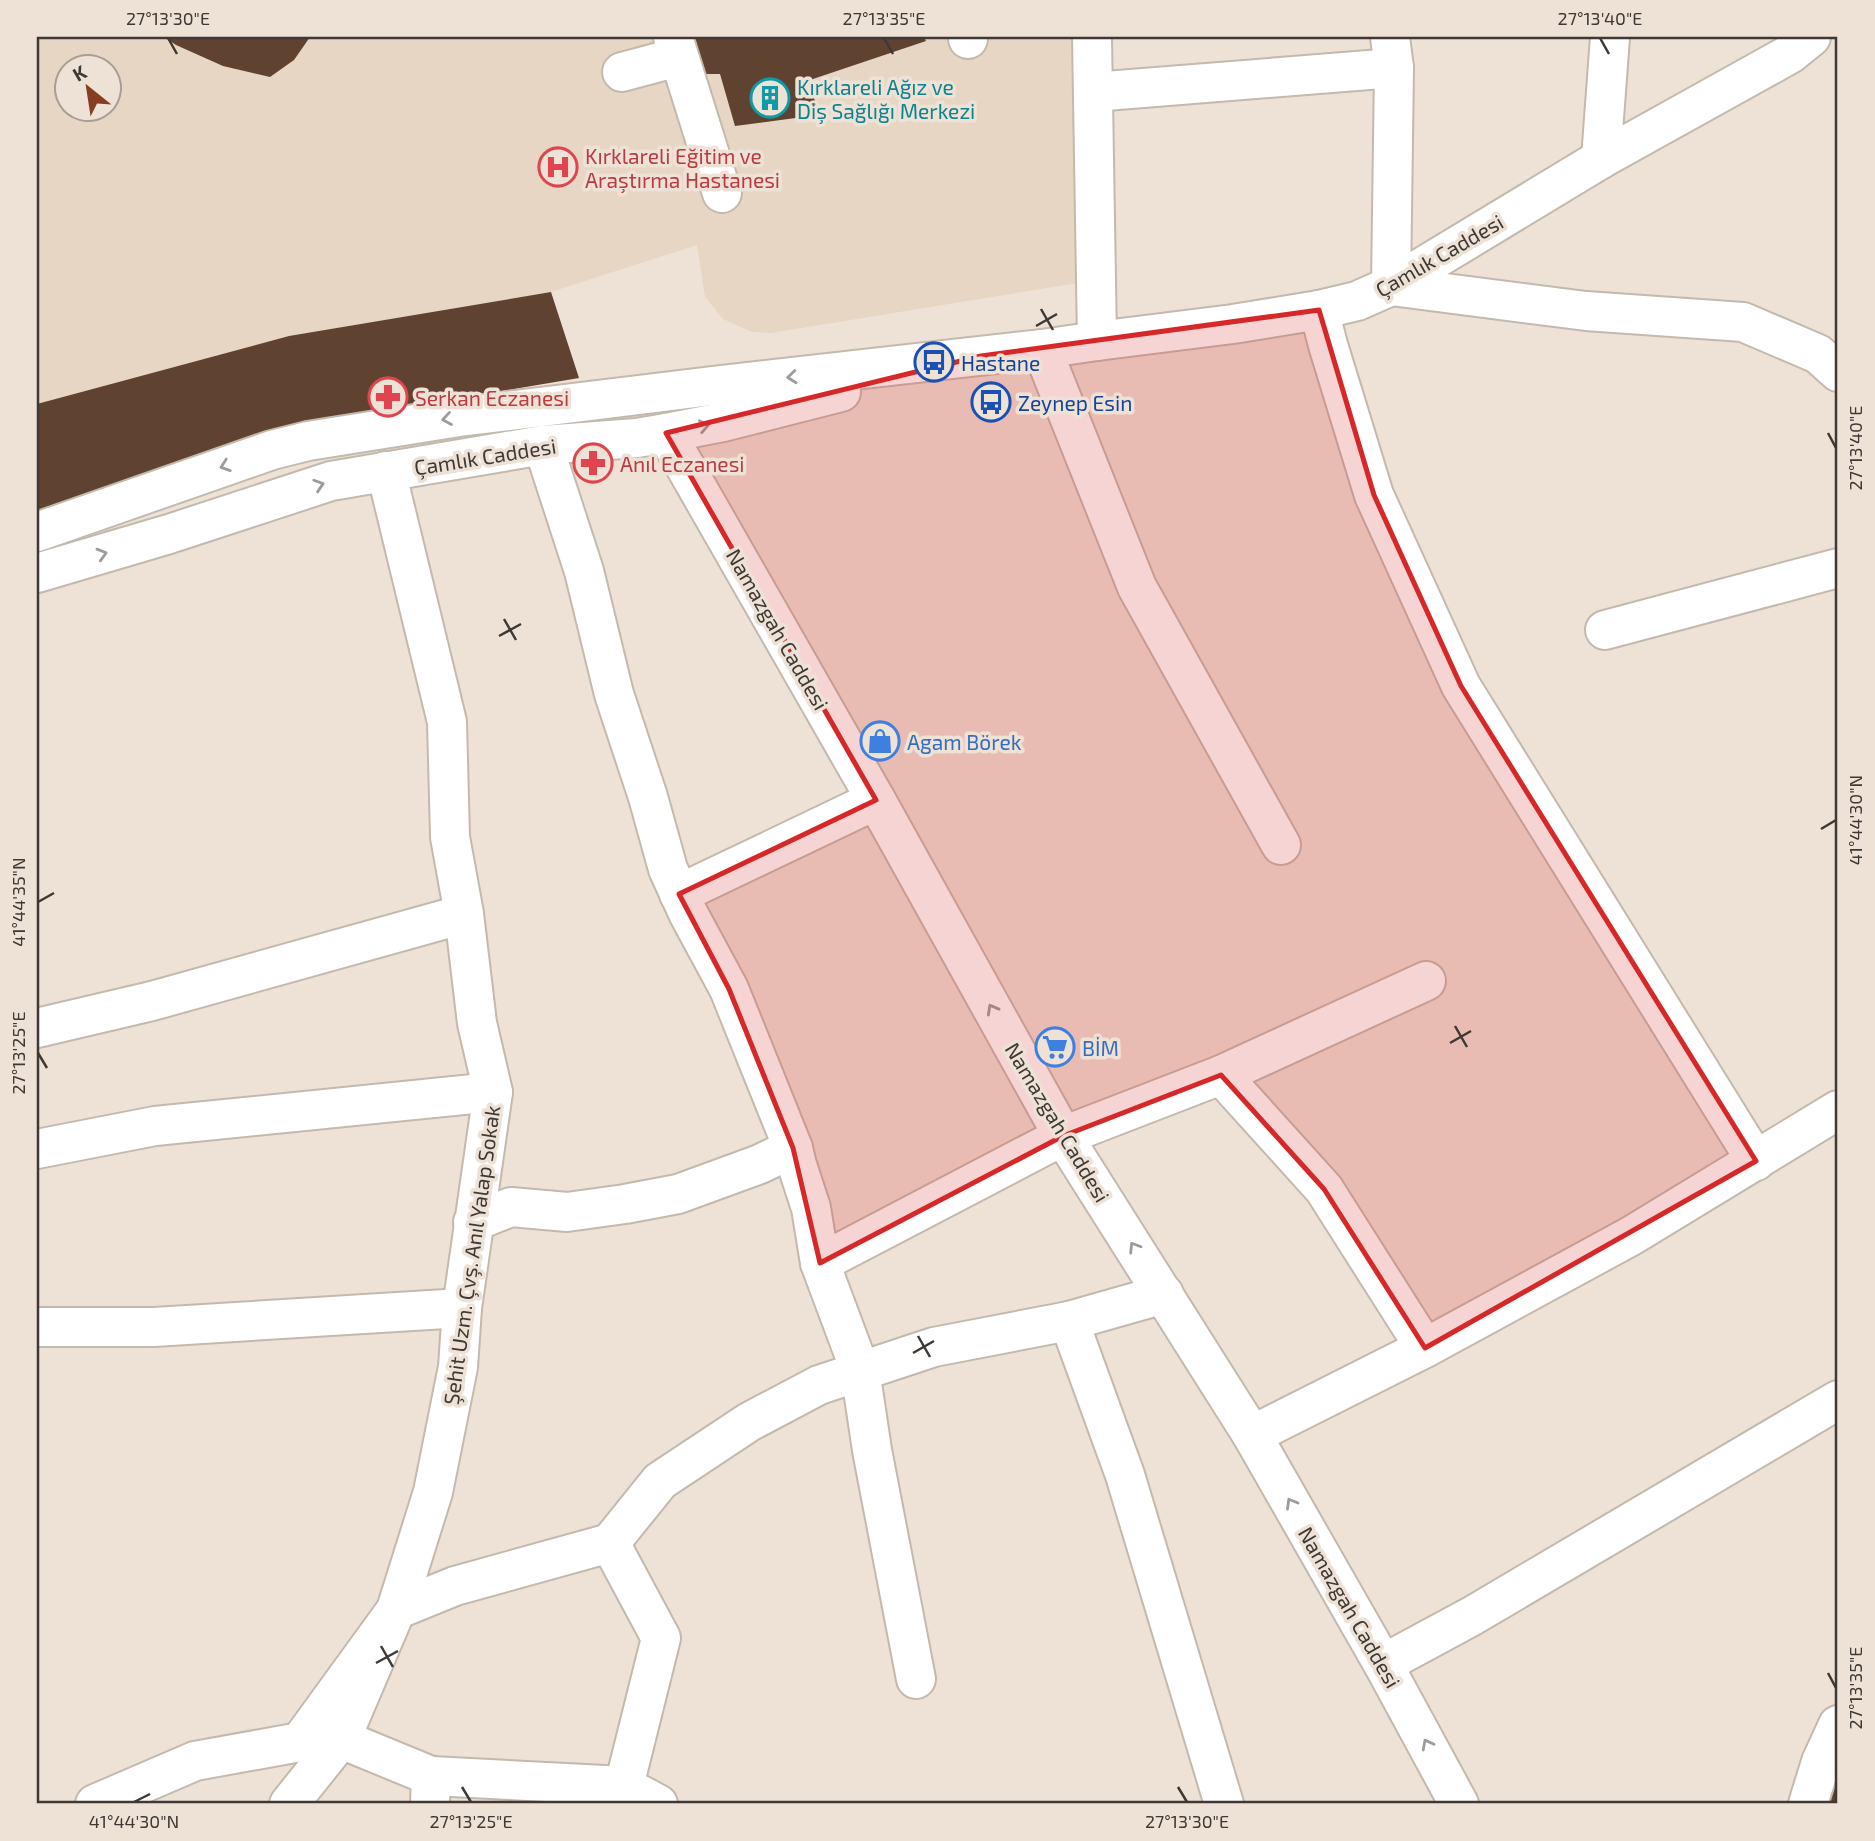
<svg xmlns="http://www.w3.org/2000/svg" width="1875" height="1841" viewBox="0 0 1875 1841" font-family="'Exo 2',sans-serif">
<rect width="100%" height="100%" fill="#eee2d6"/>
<!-- built -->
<path fill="#e7d6c4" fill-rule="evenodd" d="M37,37H1071L1084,225L1083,282L771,333L752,332L723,319L705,297L697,245L551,292L289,336L37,412ZM66,66H108V108H66Z"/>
<!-- building -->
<g fill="#5f4230">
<path d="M164,37H310L294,60L270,77L223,66L176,45Z"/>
<path d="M695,37H924L926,41L810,80L818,115L735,126L720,74H704Z"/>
<path d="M551,292L579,378L291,427L37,515V404L289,336Z"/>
<path d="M1838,1743V1804H1811Z"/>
</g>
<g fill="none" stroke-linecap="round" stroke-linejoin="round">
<!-- minor casing -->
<g stroke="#c4b9ad" stroke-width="42">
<g id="minor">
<path d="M673,37L722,193"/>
<path d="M968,37V39"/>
<path d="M1092,37L1097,341"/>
<path d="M1390,37L1394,68L1391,286L1586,311L1743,322L1818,354L1838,372"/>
<path d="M622,72L678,57"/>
<path d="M1093,92L1394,68"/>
<path d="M1601,159L1610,37"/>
<path d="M1319,310L1328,345L1374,495L1461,686L1756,1161"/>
<path d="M1042,349L1137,587L1281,845"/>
<path d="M543,445L584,571L614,694L648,797L668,869L688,913L729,989L793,1148L797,1165L811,1208L820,1263L860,1370L872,1450L916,1679"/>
<path d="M1605,630L1838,568"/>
<path d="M679,894L876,800"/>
<path d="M37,1028L152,1001L464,914"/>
<path d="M1221,1075L1324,1189L1425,1348"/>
<path d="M37,1149L155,1126L493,1092"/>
<path d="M473,1222L511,1207L567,1212L625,1204L678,1194L760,1164L793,1148"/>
<path d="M820,1263L1063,1136L1221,1075L1426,981"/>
<path d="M1069,1321L1125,1475L1224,1804"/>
<path d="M37,1327H154L462,1308"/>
<path d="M1252,1435L1425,1348L1631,1236L1838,1110"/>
<path d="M610,1543L661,1638L624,1786"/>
<path d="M1383,1664L1472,1616L1838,1400"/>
<path d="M341,1739L431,1776L430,1804"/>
<path d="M431,1776L624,1786L658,1804"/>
<path d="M95,1804L195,1761L300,1742L396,1610L455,1586L610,1543L660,1481L749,1422L819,1385L934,1347L1069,1321L1164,1294"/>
<path d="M289,1804L341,1739L396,1610L433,1492L458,1367L462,1308L493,1092L477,1023L464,914L450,837L447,722L386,471"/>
<path d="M1808,1804L1821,1762L1838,1725"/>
</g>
</g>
<!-- tertiary casing -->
<g stroke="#c4b9ad" stroke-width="42">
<g id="tertiary">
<path d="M666,433L876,800L1063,1136L1252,1435L1383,1664L1459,1804"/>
<path d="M37,532L272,450L308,441L459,417L712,386L1042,349L1097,341L1233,324L1319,310L1357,301L1391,286L1601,159L1790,54L1811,37"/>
<path d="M37,573L169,534L331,481L543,445L637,438L666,433L723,422L841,392"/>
</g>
</g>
<!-- minor -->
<use href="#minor" stroke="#fff" stroke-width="38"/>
<!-- tertiary -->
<use href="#tertiary" stroke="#fff" stroke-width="38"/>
</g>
<!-- one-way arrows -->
<defs><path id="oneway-chevron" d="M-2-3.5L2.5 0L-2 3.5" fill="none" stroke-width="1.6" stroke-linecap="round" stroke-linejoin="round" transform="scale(1.75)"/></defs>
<g stroke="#9e9c9a">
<use href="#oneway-chevron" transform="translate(792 377) rotate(174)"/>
<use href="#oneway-chevron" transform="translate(447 419) rotate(171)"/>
<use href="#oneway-chevron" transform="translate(704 426) rotate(-11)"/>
<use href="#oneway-chevron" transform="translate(225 466) rotate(161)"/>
<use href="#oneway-chevron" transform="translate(319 485) rotate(-18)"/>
<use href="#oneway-chevron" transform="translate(102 554) rotate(-16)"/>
<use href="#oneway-chevron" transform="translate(992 1009) rotate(-119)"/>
<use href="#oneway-chevron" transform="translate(1134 1247) rotate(-122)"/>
<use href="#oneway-chevron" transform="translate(1291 1503) rotate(-120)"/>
<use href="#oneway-chevron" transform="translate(1427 1744) rotate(-118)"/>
</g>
<!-- marked area -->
<path fill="#d62828" fill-opacity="0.2" stroke="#d62828" stroke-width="5" stroke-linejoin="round" d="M1319,310L1374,495L1461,686L1756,1161L1425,1348L1324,1189L1221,1075L1063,1136L820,1263L793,1148L729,989L679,894L876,800L666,433L981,356Z"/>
<!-- ticks -->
<path fill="none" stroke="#3e3934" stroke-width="2.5" d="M168,38L177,54M884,38L893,54M1600,38L1609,54M1041,309L1053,330M1036,326L1057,314M1828,433L1836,448M504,619L516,640M499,636L521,624M1821,829L1836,820M38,902L54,893M1455,1026L1467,1047M1450,1043L1471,1031M38,1053L47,1068M918,1336L930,1357M913,1353L934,1341M381,1646L393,1667M376,1663L398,1651M1828,1673L1836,1688M462,1787L471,1802M1178,1787L1187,1802M134,1802L150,1794"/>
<!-- icons -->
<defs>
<g id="building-ring" transform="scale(2.0125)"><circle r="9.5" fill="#eee2d6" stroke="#0f9aa8" stroke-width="1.5"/><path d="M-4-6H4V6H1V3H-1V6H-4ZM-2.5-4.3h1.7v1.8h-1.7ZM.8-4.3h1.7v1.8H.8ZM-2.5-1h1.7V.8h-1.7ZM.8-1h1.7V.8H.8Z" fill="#0f9aa8"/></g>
<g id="hospital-ring" transform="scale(2.0125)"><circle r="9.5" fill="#eee2d6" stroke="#e0444e" stroke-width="1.5"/><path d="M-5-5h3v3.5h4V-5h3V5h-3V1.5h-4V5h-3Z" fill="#e0444e"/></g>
<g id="bus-ring" transform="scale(2.0125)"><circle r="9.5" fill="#eee2d6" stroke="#1a4fb4" stroke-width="1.5"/><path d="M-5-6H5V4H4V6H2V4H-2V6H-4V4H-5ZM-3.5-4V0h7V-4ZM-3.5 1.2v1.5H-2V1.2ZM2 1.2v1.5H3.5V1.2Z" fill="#1a4fb4"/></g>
<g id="pharmacy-ring" transform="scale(2.0125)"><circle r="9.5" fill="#eee2d6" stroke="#e0444e" stroke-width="1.5"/><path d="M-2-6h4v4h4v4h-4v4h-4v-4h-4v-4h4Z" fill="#e0444e"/></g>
<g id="shop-ring" transform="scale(2.0125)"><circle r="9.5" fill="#eee2d6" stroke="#3f7fe0" stroke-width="1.5"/><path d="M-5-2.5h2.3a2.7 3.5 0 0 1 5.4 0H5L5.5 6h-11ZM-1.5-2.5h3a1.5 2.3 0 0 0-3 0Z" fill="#3f7fe0"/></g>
<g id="supermarket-ring" transform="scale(2.0125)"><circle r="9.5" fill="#eee2d6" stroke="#3f7fe0" stroke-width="1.5"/><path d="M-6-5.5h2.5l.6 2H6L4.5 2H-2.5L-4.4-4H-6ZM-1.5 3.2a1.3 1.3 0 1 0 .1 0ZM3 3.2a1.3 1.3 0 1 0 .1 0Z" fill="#3f7fe0"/></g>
</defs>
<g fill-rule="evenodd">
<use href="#building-ring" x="770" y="98"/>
<use href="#hospital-ring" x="558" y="167"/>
<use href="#bus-ring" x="934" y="362"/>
<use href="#pharmacy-ring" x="388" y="397"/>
<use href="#bus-ring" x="991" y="402"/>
<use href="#pharmacy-ring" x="593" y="463"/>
<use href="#shop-ring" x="880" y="741"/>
<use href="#supermarket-ring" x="1055" y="1047"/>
</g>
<g text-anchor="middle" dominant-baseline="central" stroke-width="7" stroke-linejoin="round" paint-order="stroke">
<!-- culture labels -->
<g font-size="21" fill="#0d838f" stroke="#eee2d6" text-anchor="start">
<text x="797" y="86">Kırklareli Ağız ve<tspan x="797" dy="24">Diş Sağlığı Merkezi</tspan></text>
</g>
<!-- health labels -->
<g font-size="21" fill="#be3a42" stroke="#eee2d6" text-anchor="start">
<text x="585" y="155">Kırklareli Eğitim ve<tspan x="585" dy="24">Araştırma Hastanesi</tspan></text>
<text x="415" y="397">Serkan Eczanesi</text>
<text x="620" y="463">Anıl Eczanesi</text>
</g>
<!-- street labels -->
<g font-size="21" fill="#3e3934" stroke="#eee2d6">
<text transform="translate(1439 255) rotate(-30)">Çamlık Caddesi</text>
<text transform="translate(485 456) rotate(-9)">Çamlık Caddesi</text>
<text transform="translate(778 629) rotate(60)">Namazgah Caddesi</text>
<text transform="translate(1058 1122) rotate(59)">Namazgah Caddesi</text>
<text transform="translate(471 1255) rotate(-82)">Şehit Uzm. Çvş. Anıl Yalap Sokak</text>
<text transform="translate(1350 1607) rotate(60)">Namazgah Caddesi</text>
</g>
<!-- transit labels -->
<g font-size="21" fill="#164399" stroke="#eee2d6" text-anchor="start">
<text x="961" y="362">Hastane</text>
<text x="1018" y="402">Zeynep Esin</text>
</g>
<!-- shop labels -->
<g font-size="21" fill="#366cbe" stroke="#eee2d6" text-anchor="start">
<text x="907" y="741">Agam Börek</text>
<text x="1082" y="1047">BİM</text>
</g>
</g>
<!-- border -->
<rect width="1875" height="1841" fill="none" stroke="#eee2d6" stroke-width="77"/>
<!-- north arrow -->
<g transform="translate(88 88) rotate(330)"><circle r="33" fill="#eee2d6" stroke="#a89e95" stroke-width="2"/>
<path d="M0-5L12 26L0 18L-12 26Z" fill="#863d21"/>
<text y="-10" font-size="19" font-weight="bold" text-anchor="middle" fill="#3e3934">K</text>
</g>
<rect x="38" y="38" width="1798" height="1764" fill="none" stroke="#3e3934" stroke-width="2.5"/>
<g font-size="18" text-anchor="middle" fill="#3e3934">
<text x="168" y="25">27°13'30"E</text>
<text x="884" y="25">27°13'35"E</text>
<text x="1600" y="25">27°13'40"E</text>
<text transform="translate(1856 448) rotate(-90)" y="6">27°13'40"E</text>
<text transform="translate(1856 820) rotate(-90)" y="6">41°44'30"N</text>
<text transform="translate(19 902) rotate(-90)" y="6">41°44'35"N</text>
<text transform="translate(19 1053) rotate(-90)" y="6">27°13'25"E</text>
<text transform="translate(1856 1688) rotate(-90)" y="6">27°13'35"E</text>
<text x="134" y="1828">41°44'30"N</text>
<text x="471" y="1828">27°13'25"E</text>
<text x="1187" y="1828">27°13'30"E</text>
</g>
</svg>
